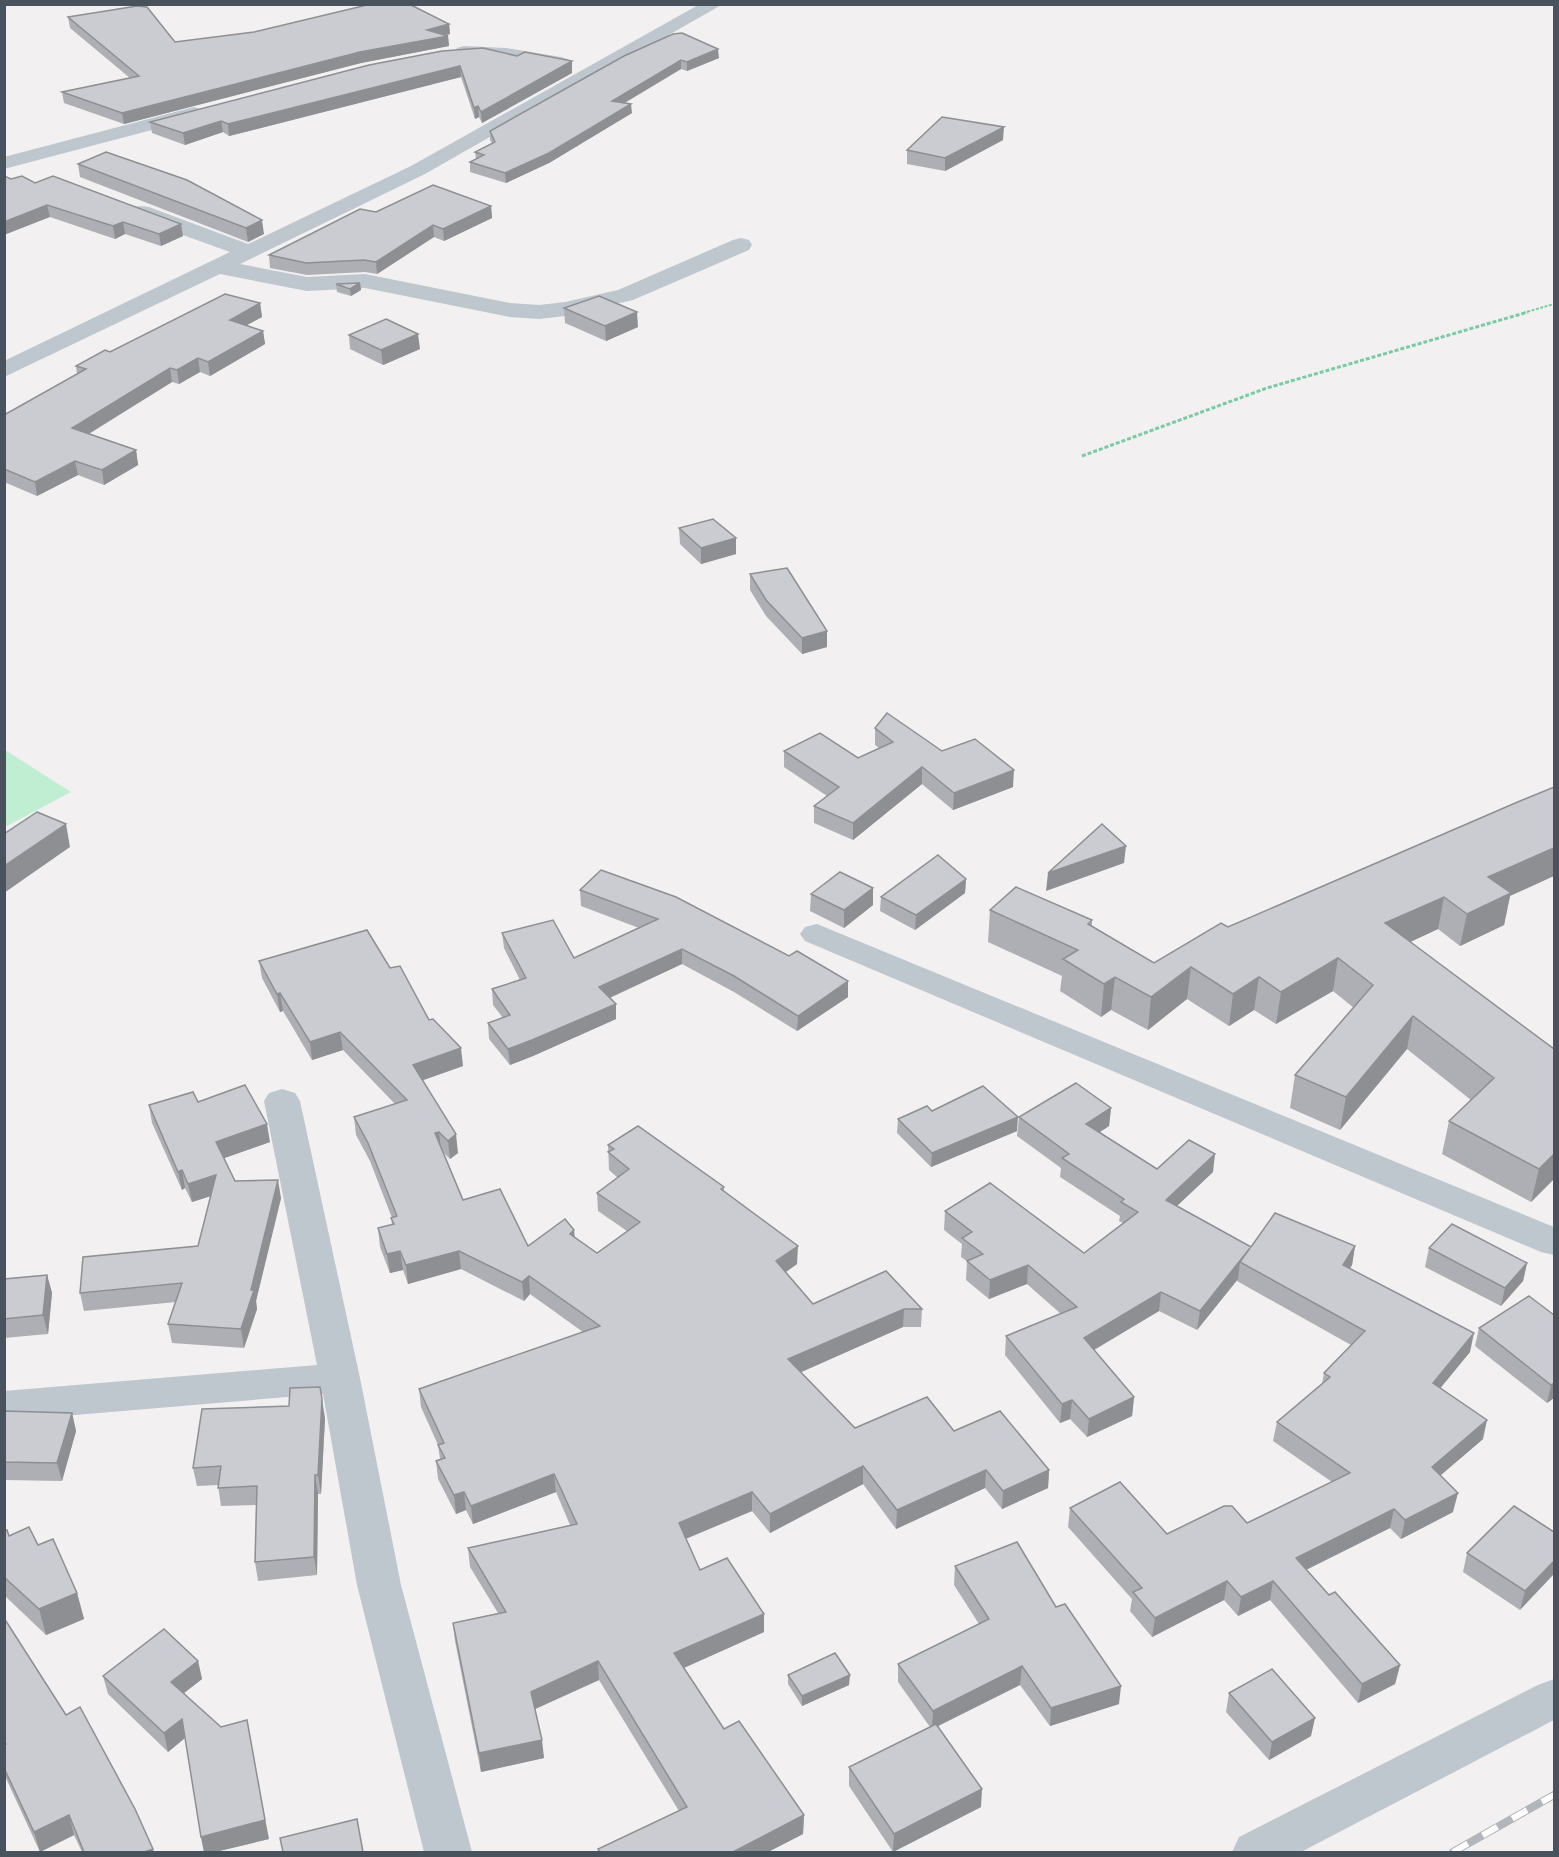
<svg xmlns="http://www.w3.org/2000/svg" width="1559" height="1857" viewBox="0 0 1559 1857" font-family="Arial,sans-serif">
<rect width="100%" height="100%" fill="#f2f0f0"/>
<!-- green -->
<path fill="#c0eed3" d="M4,750H5L71,792L5,827Z"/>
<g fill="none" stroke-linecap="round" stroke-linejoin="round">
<!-- path-far1 -->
<path stroke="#79cba5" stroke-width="2" stroke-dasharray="3 1.5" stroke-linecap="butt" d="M1523,313L1554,304"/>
<!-- path -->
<path stroke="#79cba5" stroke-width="3" stroke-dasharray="4 2" stroke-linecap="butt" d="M1082,456L1267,388L1528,312"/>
<!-- minor -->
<g fill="#bec7ce" fill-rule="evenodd">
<path d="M700,4H723L425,174L240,264L307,277L365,274L510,303L539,305L565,302L618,290L733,240L741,238L749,240L752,245L749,250L633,300L565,316L539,319L510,317L365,288L307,291L220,274L4,377V361L230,252L133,217L130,212L133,207L141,206L149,207L248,244L411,166Z"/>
<path d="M464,46L506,48L561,57L568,59L571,63L568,67L561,69L506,60L457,56L454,52L457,48Z"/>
<path d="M194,107L201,109L204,113L201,117L4,169V157Z"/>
<path d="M817,924L1554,1227V1255L1541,1252L805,941L800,934L805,927Z"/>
<path d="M282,1089L295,1093L300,1101L360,1378L401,1585L472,1852H424L357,1585L323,1394L4,1421V1391L317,1365L264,1101L269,1093Z"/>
<path d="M1554,1679V1720L1301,1852H1232L1239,1837L1538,1685Z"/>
</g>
<!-- rail casing -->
<g stroke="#b2b5ba" stroke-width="8">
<path id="rail" d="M1453,1852L1554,1795"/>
</g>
<!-- rail -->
<use href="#rail" stroke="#fff" stroke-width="6" stroke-dasharray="17" stroke-linecap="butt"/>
</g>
<!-- wall -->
<g fill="#aeafb5">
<path d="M68,17L175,42L449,24L450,34L446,35L448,36L449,46L361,63L124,124L64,103L62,92L130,78L70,28Z"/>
<path d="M517,56L572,61V73L482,123L479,117L475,119L461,77L229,136L223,132L185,145L152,133L150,122Z"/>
<path d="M624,56L719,58L687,71L681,69L625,103L632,113L549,163L506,183L470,172V162L476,159L475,152L492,143L490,140V131Z"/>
<path d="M1003,140L945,171L907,164V150Z"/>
<path d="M78,164L264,234L248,242L80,177Z"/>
<path d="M11,179L35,183L183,236L161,246L125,234L115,239L50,217Z"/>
<path d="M491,206L492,218L444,241L434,237L377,274L365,272L307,275L270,268L269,255L376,212Z"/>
<path d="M360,283L361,290L351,296L337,292L336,284Z"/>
<path d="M260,303L262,317L247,325L263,331L265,344L210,376L200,372L179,384L172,382L89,434L136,450L138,465L104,485L78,475L37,496L4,482V415L77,374L76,366L110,352Z"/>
<path d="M564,308L638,327L606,341L565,323Z"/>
<path d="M349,335L420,349L383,365L350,349Z"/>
<path d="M679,528L736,538V554L701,564L680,544Z"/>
<path d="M750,574L827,647L802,654L766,616L750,590Z"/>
<path d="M875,728L942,751L1013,787L953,810L922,784L853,840L814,823V806L827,796L784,767V751L858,758L879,748L875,745Z"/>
<path d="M1520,801L1510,896L1504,925L1460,946L1438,929L1410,942L1554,1179L1531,1202L1442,1154L1449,1121L1471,1100L1407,1049L1340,1130L1290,1108L1295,1075L1354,1008L1333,991L1276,1024L1254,1010L1229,1026L1187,999L1148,1030L1111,1010L1101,1017L1060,991L1062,976L988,942L990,910L1092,920V926L1154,963L1228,927Z"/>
<path d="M601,870L848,997L797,1031L734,992L682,964L610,998L616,1019L533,1056L510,1065L489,1039L488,1023L503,1018L493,1005L492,989L520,980L504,948L502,933L574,958L639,928L581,906L580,890Z"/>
<path d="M966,879L965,893L915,930L880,911L881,897Z"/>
<path d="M873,888V905L844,928L810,911L811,894Z"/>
<path d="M259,961L390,968L463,1066L423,1080L458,1153L450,1159L444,1153L463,1200L528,1246L575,1237L597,1253L627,1231L598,1211L597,1193L618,1178L609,1170L608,1145L724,1187V1192L797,1264L786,1272L813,1304L922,1309L921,1327H903L800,1372L855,1428L954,1431L1049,1470L1048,1488L1002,1509L985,1488L896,1529L863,1484L770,1533L752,1511L686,1539L700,1570L764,1632L683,1668L724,1729L804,1815L803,1834L768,1852H598V1849L679,1811L599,1680L535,1709L544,1758L481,1772L455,1641L453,1623L498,1613L470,1567L468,1548L570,1525L556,1492L473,1524L466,1510L456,1514L438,1479L436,1461L440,1459L438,1445L421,1407L419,1389L583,1332L530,1294L524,1301L461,1269L408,1284L403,1270L390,1273L380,1247L378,1228L392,1224L391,1218H392L370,1161L356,1135L354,1117L395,1104L343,1050L312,1060L283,1011L280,1012L262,978Z"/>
<path d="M198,1102L270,1142L224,1158L235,1181L281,1198L256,1301L257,1309L244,1348L172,1343L168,1324L176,1302L84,1311L80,1293L198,1246L211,1196L192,1202L185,1188L182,1190L152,1123L149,1105Z"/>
<path d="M1111,1108L1109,1126L1100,1132L1157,1169L1213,1172L1177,1206L1251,1247L1355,1246L1352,1265L1350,1268L1470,1352L1440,1388L1483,1439L1441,1475L1453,1512L1401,1539L1390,1528L1306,1569L1329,1595L1400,1665L1395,1684L1358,1703L1270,1600L1238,1616L1224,1600L1152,1637L1130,1611L1132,1599L1068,1527L1070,1508L1167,1534L1247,1523L1332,1482L1273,1441L1277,1422L1322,1384L1324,1373L1351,1345L1237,1281L1238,1279L1197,1330L1159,1311L1094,1350L1134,1397L1132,1416L1087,1437L1070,1419L1060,1423L1005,1355L1006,1336L1061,1314L1027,1284L989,1299L966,1280L967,1261L961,1257L962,1244L944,1230L945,1211L1084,1253L1123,1223L1119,1221L1120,1216L1060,1177L1061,1168L1017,1136L1019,1117Z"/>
<path d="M932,1111L1017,1131L931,1167L897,1133L898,1119Z"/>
<path d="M1429,1248L1527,1263L1523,1281L1501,1306L1425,1267Z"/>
<path d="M47,1275L52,1293L48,1334L4,1338V1279Z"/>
<path d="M1554,1315V1398L1547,1403L1475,1346L1479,1328Z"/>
<path d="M4,1411L72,1413L76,1431L62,1481L4,1480Z"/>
<path d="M325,1418L321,1494H318L317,1575L258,1581L255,1562L256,1505L221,1506L218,1485L197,1486L193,1468Z"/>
<path d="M4,1531L9,1536L38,1545L77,1593L84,1619L46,1635L4,1595Z"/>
<path d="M1554,1532L1520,1610L1463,1572L1467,1553Z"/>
<path d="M955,1566L1056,1607L1119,1704L1050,1726L1020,1685L938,1726L981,1807L893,1852L849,1786V1767L930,1727L898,1682V1664L979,1624L954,1585Z"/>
<path d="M4,1618L154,1852H82L74,1835L40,1852L4,1774Z"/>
<path d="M198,1661L202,1679L184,1693L269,1839L215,1852H204L201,1837L185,1738L168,1752L108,1694L103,1676Z"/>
<path d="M788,1675L849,1685L802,1706L788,1684Z"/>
<path d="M1229,1693L1311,1736L1269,1760L1226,1712Z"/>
</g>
<!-- shaded-wall -->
<g fill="#8d8f93">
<path d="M449,24L450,34L434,38L448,36L449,46L361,63L124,124L122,113Z"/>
<path d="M718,49L719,58L687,71V62Z"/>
<path d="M681,60V69L612,110V101Z"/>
<path d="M572,61V73L482,123L481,112Z"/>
<path d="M460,66L461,77L229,136L228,124Z"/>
<path d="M631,104L632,113L549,163L506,183L505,173Z"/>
<path d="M478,106L479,117L475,119L474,108Z"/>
<path d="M221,121L223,132L185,145L183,133Z"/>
<path d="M1004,127L1003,140L945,171V158Z"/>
<path d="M47,205L50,217L4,235V222Z"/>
<path d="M491,206L492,218L444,241L443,229Z"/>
<path d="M262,220L264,234L248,242L246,228Z"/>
<path d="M123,222L125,234L115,239L113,226Z"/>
<path d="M181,224L183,236L161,246L159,234Z"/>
<path d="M433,225L434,237L377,274L376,262Z"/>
<path d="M360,283L361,290L351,296L350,289Z"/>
<path d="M260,303L262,317L232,333L230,320Z"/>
<path d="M637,312L638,327L606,341L605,326Z"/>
<path d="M263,331L265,344L210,376L208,362Z"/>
<path d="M418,334L420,349L383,365L381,350Z"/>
<path d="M198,358L200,372L179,384L177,370Z"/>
<path d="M170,368L172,382L75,442L72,428Z"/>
<path d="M136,450L138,465L104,485L102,470Z"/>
<path d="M75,461L78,475L37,496L35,482Z"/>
<path d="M736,538V554L701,564V548Z"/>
<path d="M827,631V647L802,654V638Z"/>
<path d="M922,767V784L853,840V823Z"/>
<path d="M1014,770L1013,787L953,810L954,793Z"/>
<path d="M66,824L70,847L4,893V866Z"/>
<path d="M1126,846L1124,863L1046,891L1048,873Z"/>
<path d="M1554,848V876L1510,896L1504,925L1460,946L1467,914L1488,877Z"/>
<path d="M966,879L965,893L915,930L916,915Z"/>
<path d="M873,888V905L844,928V910Z"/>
<path d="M1444,897L1438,929L1380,956L1385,923Z"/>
<path d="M682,949V964L600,1002L599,987Z"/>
<path d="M1338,958L1333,991L1276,1024L1281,992Z"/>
<path d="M1191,967L1187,999L1148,1030L1151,997Z"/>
<path d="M1115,977L1111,1010L1101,1017L1104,984Z"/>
<path d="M1259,977L1254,1010L1229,1026L1233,994Z"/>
<path d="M848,981V997L797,1031L798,1016Z"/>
<path d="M280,993L283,1011L280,1012L277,994Z"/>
<path d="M616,1004V1019L533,1056L510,1065L508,1049Z"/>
<path d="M1413,1016L1407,1049L1340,1130L1346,1097Z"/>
<path d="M340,1032L343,1050L312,1060L310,1042Z"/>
<path d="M461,1048L463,1066L415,1083L413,1065Z"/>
<path d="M1111,1108L1109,1126L1084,1142L1086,1124Z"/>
<path d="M1018,1117L1017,1131L931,1167L932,1153Z"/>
<path d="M267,1124L270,1142L219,1160L216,1142Z"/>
<path d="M439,1132L441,1150L435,1133Z"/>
<path d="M456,1134L458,1153L450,1159L448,1141Z"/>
<path d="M1215,1154L1213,1172L1163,1219L1166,1200Z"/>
<path d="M1554,1154V1179L1531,1202L1539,1169Z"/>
<path d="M182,1170L185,1188L182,1190L178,1172Z"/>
<path d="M216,1175L220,1193L192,1202L188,1184Z"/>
<path d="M278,1180L281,1198L256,1301L257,1309L244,1348L241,1329Z"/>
<path d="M574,1230L576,1248L570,1234Z"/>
<path d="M798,1246L797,1264L776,1279V1261Z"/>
<path d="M1355,1246L1352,1265L1340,1284L1343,1265Z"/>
<path d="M1250,1248L1240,1262L1238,1279L1197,1330L1200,1311Z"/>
<path d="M400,1251L403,1270L390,1273L387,1254Z"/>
<path d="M459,1251L461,1269L408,1284L406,1265Z"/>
<path d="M1527,1263L1523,1281L1501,1306L1505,1288Z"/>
<path d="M1028,1265L1027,1284L989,1299L990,1280Z"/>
<path d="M47,1275L52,1293L48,1334L43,1315Z"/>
<path d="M529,1276L530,1294L524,1301L522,1282Z"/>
<path d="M1161,1292L1159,1311L1082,1357L1084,1338Z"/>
<path d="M904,1309L903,1327L788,1378V1359Z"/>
<path d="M1474,1333L1470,1352L1429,1402L1433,1383Z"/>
<path d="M1554,1383V1398L1547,1403L1551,1385Z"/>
<path d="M1134,1397L1132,1416L1087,1437L1089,1419Z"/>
<path d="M322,1399L325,1418L321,1494L318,1475Z"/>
<path d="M1072,1400L1070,1419L1060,1423L1062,1404Z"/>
<path d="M72,1413L76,1431L62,1481L57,1463Z"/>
<path d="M1487,1420L1483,1439L1428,1486L1432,1467Z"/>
<path d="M863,1466V1484L770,1533V1514Z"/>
<path d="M986,1470L985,1488L896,1529L897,1510Z"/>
<path d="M1049,1470L1048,1488L1002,1509L1003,1491Z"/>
<path d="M554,1474L556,1492L473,1524L471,1506Z"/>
<path d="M315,1475L318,1494L317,1575L314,1557Z"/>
<path d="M464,1492L466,1510L456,1514L454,1495Z"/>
<path d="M752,1492V1511L680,1541L679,1523Z"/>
<path d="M1458,1493L1453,1512L1401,1539L1405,1520Z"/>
<path d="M1394,1509L1390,1528L1292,1577L1296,1558Z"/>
<path d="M1554,1561V1574L1520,1610L1525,1591Z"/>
<path d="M1227,1581L1224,1600L1152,1637L1155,1618Z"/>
<path d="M1273,1581L1270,1600L1238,1616L1241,1597Z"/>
<path d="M77,1593L84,1619L46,1635L39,1609Z"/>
<path d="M764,1614V1632L675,1672L674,1653Z"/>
<path d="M198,1661L202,1679L175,1700L171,1682Z"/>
<path d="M598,1661L599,1680L533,1710L531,1692Z"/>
<path d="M1400,1665L1395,1684L1358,1703L1362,1684Z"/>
<path d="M1022,1666L1020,1685L932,1729L933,1711Z"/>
<path d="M850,1675L849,1685L802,1706V1696Z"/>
<path d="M1121,1686L1119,1704L1050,1726L1051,1708Z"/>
<path d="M1315,1718L1311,1736L1269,1760L1272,1742Z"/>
<path d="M182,1719L186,1737L168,1752L164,1733Z"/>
<path d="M250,1739L269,1839L215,1852H204L201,1837Z"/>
<path d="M542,1740L544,1758L481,1772L479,1753Z"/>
<path d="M982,1789L981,1807L893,1852L894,1834Z"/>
<path d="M69,1815L74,1835L40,1852L34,1832Z"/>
<path d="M804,1815L803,1834L768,1852H733Z"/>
<path d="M153,1849L154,1852H144Z"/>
</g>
<!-- building -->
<g fill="#caccd2" stroke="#8d8f93" stroke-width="1.5">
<path d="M371,4H409L449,24L427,30L448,36L360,52L122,113L62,92L139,76L68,17L137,6L147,7L175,42L254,32Z"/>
<path d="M682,33L718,49L687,62L681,60L612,101L631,104L549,153L505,173L470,162L484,155L475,152L495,142L490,131L624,56L673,34Z"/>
<path d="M483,48L517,56L525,52L572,61L481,112L478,106L474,108L460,66L228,124L221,121L183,133L150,122L369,65L442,51Z"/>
<path d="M942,117L1004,127L945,158L907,150Z"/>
<path d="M106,152L187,180L262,220L246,228L78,164Z"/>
<path d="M4,176L11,179L22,176L35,183L53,176L181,224L159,234L123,222L113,226L47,205L4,222Z"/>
<path d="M433,185L491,206L443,229L433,225L376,262L364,260L306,263L269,255L360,209L376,212Z"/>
<path d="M360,283L350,289L336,284Z"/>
<path d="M225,294L260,303L230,320L263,331L208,362L198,358L177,370L170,368L72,428L136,450L102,470L75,461L35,482L4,469V415L86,369L76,366L105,350L110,352Z"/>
<path d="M599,296L637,312L605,326L564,308Z"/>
<path d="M386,319L418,334L381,350L349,335Z"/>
<path d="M713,519L736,538L701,548L679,528Z"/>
<path d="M787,568L827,631L802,638L766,600L750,574Z"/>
<path d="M887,713L942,751L975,739L1014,770L954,793L922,767L853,823L814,806L839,787L784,751L820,733L858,758L893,742L875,728Z"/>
<path d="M1554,787V848L1488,877L1511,893L1467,914L1444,897L1385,923L1554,1049V1154L1539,1169L1449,1121L1494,1078L1413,1016L1346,1097L1295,1075L1373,985L1338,958L1281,992L1259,977L1233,994L1191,967L1151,997L1115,977L1104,984L1063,959L1078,950L990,910L1016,887L1092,920L1088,924L1154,963L1221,923L1228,927L1520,801Z"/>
<path d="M37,812L66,824L4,866V834Z"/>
<path d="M1102,824L1126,846L1048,873Z"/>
<path d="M938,855L966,879L916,915L881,897Z"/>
<path d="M601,870L676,897L789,956L797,951L848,981L798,1016L734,976L682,949L599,987L616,1004L532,1040L508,1049L488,1023L510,1015L492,989L526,978L502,933L553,920L574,958L658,919L580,890Z"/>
<path d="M840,872L873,888L844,910L811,894Z"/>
<path d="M367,930L390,968L400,966L429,1020L433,1019L461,1048L413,1065L456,1134L448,1141L439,1132L435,1133L463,1200L500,1189L528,1246L565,1219L574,1230L570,1234L597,1253L640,1222L597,1193L629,1169L608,1152L614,1149L608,1145L638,1126L724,1187L721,1189L798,1246L776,1261L813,1304L886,1271L922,1309H904L788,1359L855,1428L927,1397L954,1431L1000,1411L1049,1470L1003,1491L986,1470L897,1510L863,1466L770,1514L752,1492L679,1523L700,1570L727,1558L764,1614L674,1653L724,1729L739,1721L804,1815L733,1852H600L598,1849L687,1807L598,1661L531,1692L542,1740L479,1753L453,1623L506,1612L468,1548L577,1524L554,1474L471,1506L464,1492L454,1495L436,1461L445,1458L438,1445L444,1443L419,1389L600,1326L529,1276L522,1282L459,1251L406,1265L400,1251L387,1254L378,1228L394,1224L391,1218L397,1216L368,1143L354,1117L407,1100L340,1032L310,1042L280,993L277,994L259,961Z"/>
<path d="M1076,1083L1111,1108L1086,1124L1157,1169L1189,1140L1215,1154L1166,1200L1251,1247L1275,1213L1355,1246L1343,1265L1474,1333L1433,1383L1487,1420L1432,1467L1458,1493L1405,1520L1394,1509L1296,1558L1329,1595L1335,1592L1400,1665L1362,1684L1273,1581L1241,1597L1227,1581L1155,1618L1133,1592L1142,1588L1070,1508L1120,1482L1167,1534L1224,1506H1232L1247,1523L1350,1473L1277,1422L1330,1377L1324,1373L1365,1331L1240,1262L1250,1248L1200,1311L1161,1292L1084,1338L1134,1397L1089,1419L1072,1400L1062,1404L1006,1336L1077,1307L1028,1265L990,1280L967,1261L983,1254L962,1238L972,1232L945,1211L990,1183L1084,1253L1138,1212L1121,1202L1124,1199L1062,1158L1069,1154L1019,1117Z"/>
<path d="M245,1085L267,1124L216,1142L235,1181L278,1180L251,1290H254L241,1329L168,1324L182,1283L80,1293L83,1257L198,1246L216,1175L188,1184L182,1170L178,1172L149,1105L193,1092L198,1102Z"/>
<path d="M983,1086L1018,1117L932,1153L898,1119L927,1106L932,1111Z"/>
<path d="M1452,1224L1527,1263L1505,1288L1429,1248Z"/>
<path d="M47,1275L43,1315L4,1319V1279Z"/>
<path d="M1529,1296L1554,1315V1383L1551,1385L1479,1328Z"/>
<path d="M320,1387L322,1399L318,1475H315L314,1557L255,1562L257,1486L218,1488L221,1466L193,1468L202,1409L289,1406L290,1388Z"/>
<path d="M4,1411L72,1413L57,1463L4,1462Z"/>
<path d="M1514,1506L1554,1532V1561L1525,1591L1467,1553Z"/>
<path d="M29,1527L38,1545L53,1539L77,1593L39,1609L4,1577V1531L7,1530L9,1536Z"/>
<path d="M1017,1542L1056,1607L1065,1604L1121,1686L1051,1708L1022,1666L933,1711L898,1664L989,1619L955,1566Z"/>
<path d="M4,1618L66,1715L80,1707L135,1809L153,1849L144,1852H84L69,1815L34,1832L4,1768V1745L6,1744L4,1742Z"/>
<path d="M164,1629L198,1661L171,1682L221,1727L247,1720L265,1820L201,1837L182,1719L164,1733L103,1676Z"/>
<path d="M835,1653L850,1675L802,1696L788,1675Z"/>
<path d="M1272,1669L1315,1718L1272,1742L1229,1693Z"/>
<path d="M936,1724L982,1789L894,1834L849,1767Z"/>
<path d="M357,1819L363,1852H283L280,1838Z"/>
</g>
<!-- border -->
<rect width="1559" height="1857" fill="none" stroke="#48535d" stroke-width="12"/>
</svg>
